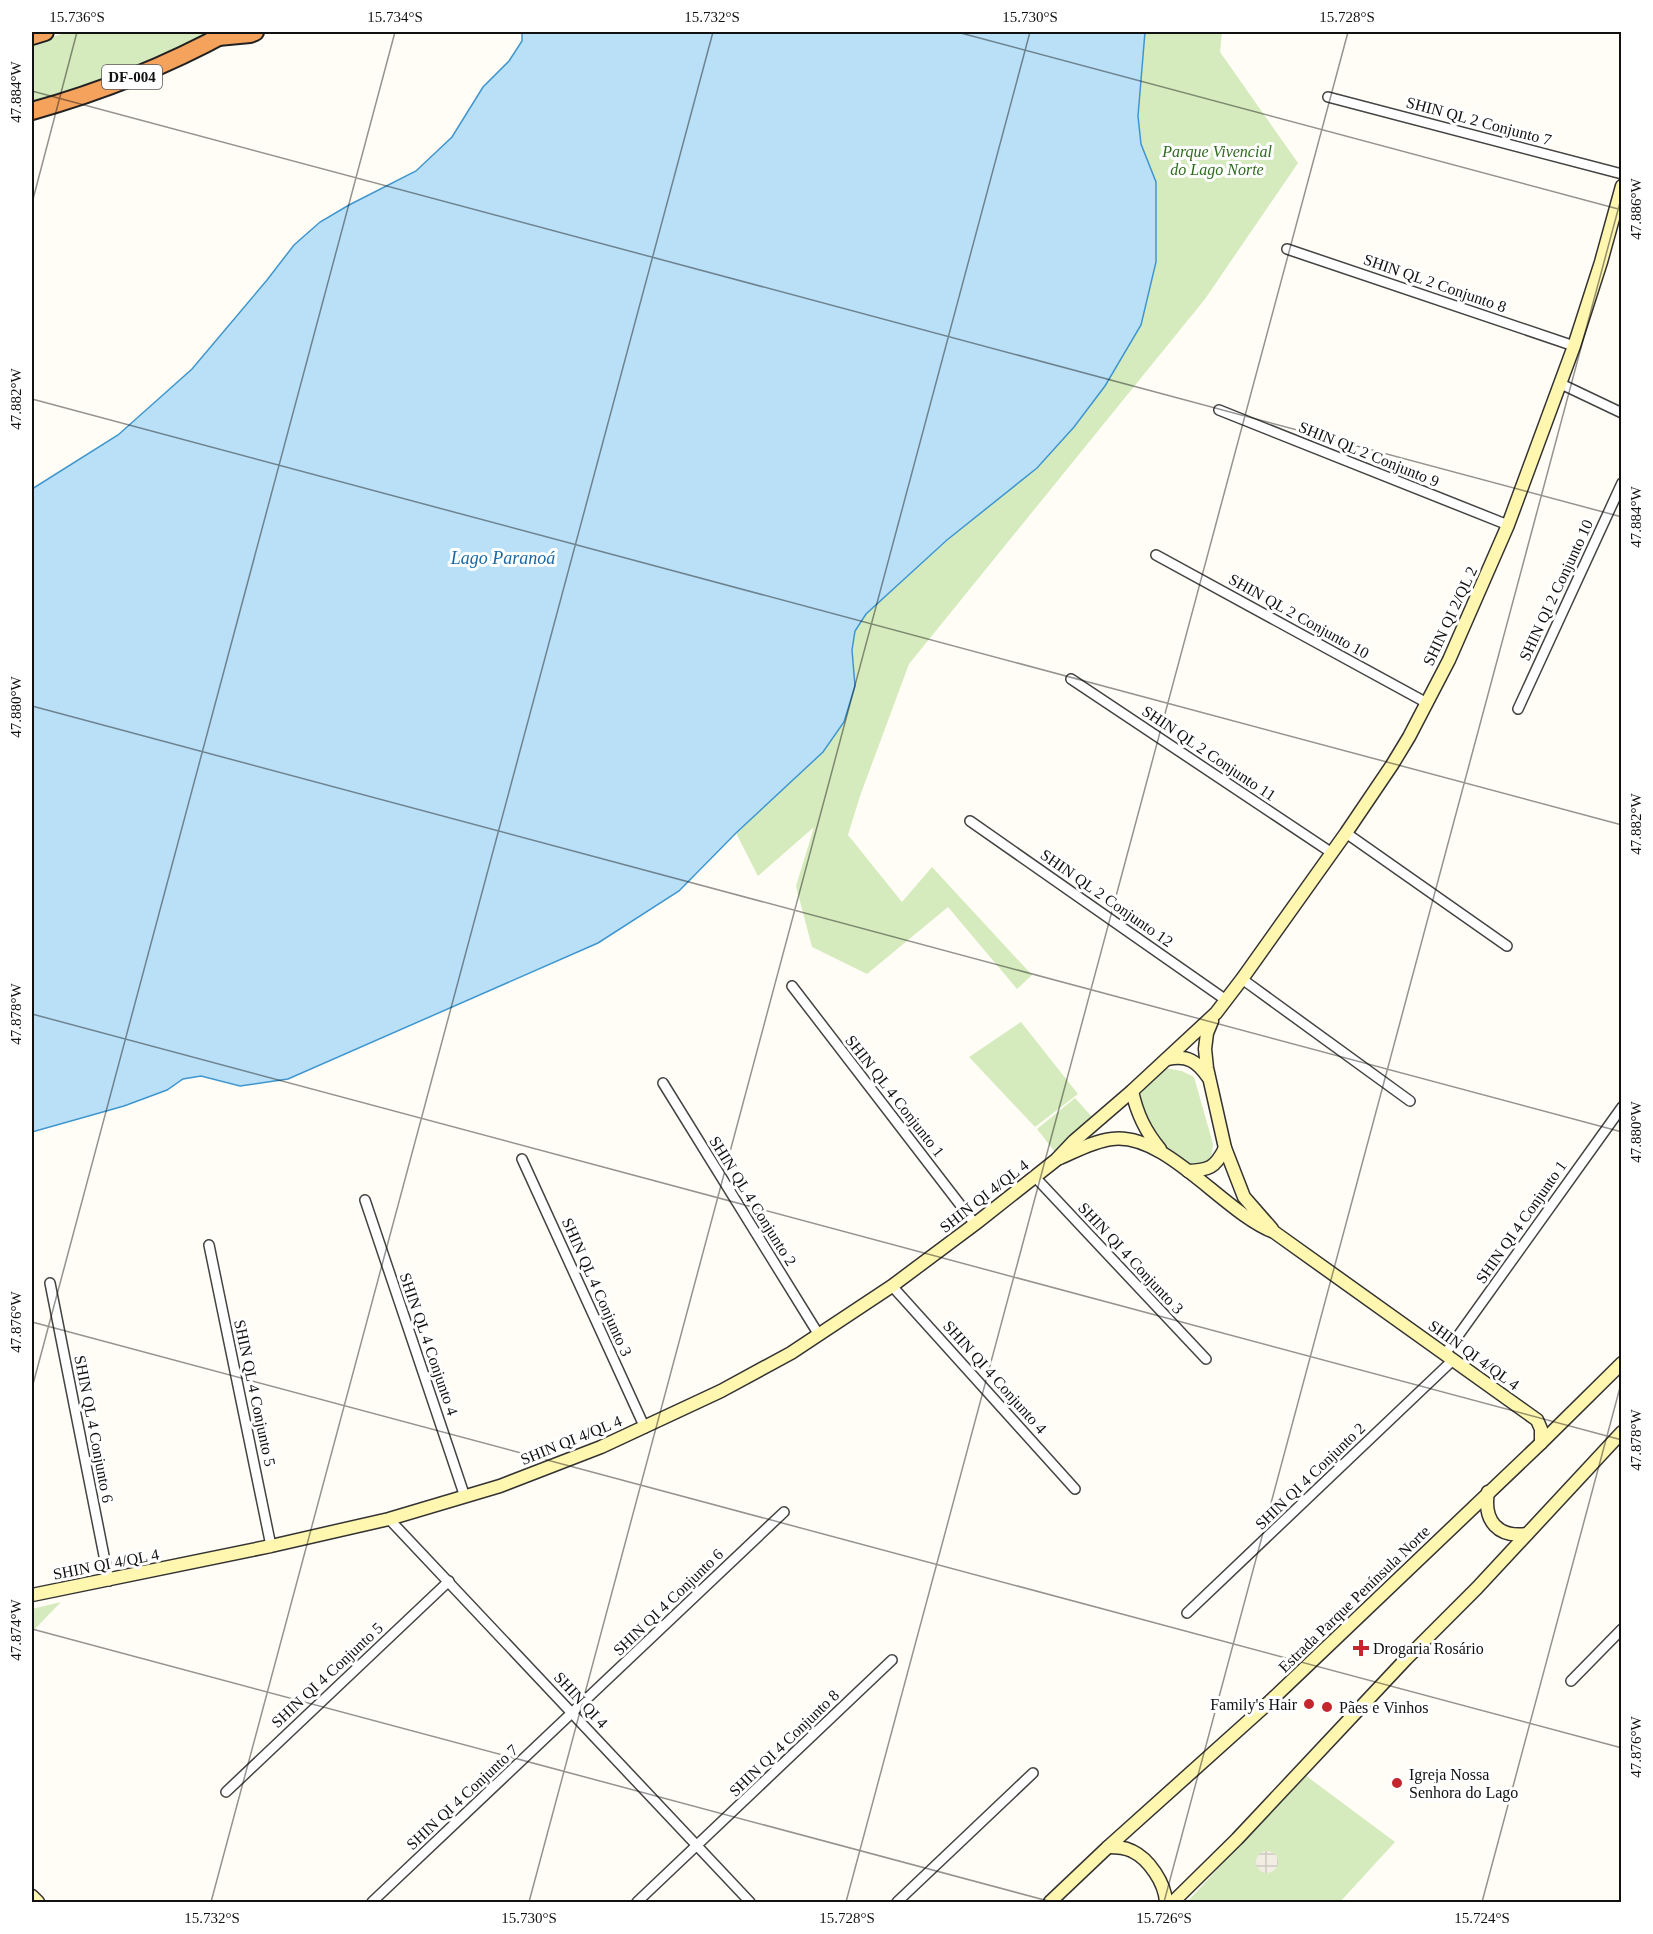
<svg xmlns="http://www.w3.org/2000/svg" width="1653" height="1934" viewBox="0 0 1653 1934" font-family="'Times New Roman',serif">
<defs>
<pattern id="plaza-grid" width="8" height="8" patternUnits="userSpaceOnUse" patternTransform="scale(1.5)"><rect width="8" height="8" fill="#f1ede2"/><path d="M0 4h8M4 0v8" fill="none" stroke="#cecac1"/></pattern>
</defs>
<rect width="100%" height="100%" fill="#fffdf5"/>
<!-- green -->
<g fill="#d5ebbd">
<path d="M67,32H211L106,78L32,101V44Z"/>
<path d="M1145,32H1222L1220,52L1298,163L1205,299L909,664L860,796L848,835L902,902L932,867L1032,975L1017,989L948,907L867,974L812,947L796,886L814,827L758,876L736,833L823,752L844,722L855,686L852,650L855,631L866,614L1074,427L1105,386L1141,325L1156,182L1141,144L1138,116Z"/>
<path d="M1021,1022L1078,1094L1035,1127L969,1057Z"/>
<path d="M1165,1068L1182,1071L1194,1077L1213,1144L1211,1160L1201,1166L1183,1161L1163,1146L1141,1112V1093Z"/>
<path d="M1075,1098L1093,1118L1055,1152L1037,1129Z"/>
<path d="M61,1602L32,1632V1609Z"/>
<path d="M1305,1775L1395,1842L1340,1902H1187Z"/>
</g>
<!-- plaza -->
<circle fill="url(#plaza-grid)" cx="1267" cy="1862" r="11"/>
<!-- water -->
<path fill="#b9e0f7" stroke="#3f96cf" stroke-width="1.5" d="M522,32H1145L1138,116L1141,144L1156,182V262L1141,325L1105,386L1074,427L1037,468L947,540L866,614L855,631L852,650L855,686L844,722L823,752L736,833L679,891L598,943L288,1079L240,1086L201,1076L183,1079L167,1090L124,1106L32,1132V489L118,435L192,369L267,280L294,245L320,222L349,205L416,171L452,137L483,87L509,61L522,41Z"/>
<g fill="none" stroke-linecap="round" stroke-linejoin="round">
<!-- street casing -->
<g stroke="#444" stroke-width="12">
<g id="street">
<path d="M1328,97L1622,174"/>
<path d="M1287,249L1574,346"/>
<path d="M1561,384L1622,413"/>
<path d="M1219,410L1508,525"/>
<path d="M1156,555L1427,703"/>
<path d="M1071,679L1332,853"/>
<path d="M1518,709L1622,483"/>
<path d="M970,821L1226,1000"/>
<path d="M1346,833L1507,946"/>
<path d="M1242,979L1410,1101"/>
<path d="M792,986L975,1224"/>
<path d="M663,1083L819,1335"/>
<path d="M522,1159L645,1428"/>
<path d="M1035,1177L1206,1359"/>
<path d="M365,1200L465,1497"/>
<path d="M209,1245L271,1546"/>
<path d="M50,1283L109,1581"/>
<path d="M892,1286L1075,1489"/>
<path d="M1445,1354L1622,1107"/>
<path d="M389,1519L750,1902"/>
<path d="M1187,1613L1453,1360"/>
<path d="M1571,1681L1622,1629"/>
<path d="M226,1792L449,1581"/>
<path d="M372,1902L784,1512"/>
<path d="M637,1902L892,1660"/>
<path d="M897,1902L1033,1773"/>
</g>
</g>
<!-- secondary casing -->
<g stroke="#333" stroke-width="15">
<g id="secondary">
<path d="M1212,1021L1207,1033L1205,1049L1207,1068L1225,1148L1244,1197L1272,1229"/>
<path d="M1168,1059C1187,1055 1197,1061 1208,1077"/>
<path d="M1132,1091C1137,1114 1145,1131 1160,1149"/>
<path d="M1060,1158C1076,1151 1094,1141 1112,1139C1166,1132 1224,1213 1274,1232L1537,1420L1541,1429V1443"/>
<path d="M1188,1171C1209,1170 1215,1168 1225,1148"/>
<path d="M1488,1492C1483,1521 1498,1538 1527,1534"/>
<path d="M32,1595L271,1546L389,1519L500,1486L601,1447L721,1391L791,1353L892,1286L975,1224L1056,1160L1074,1141L1132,1091L1216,1013L1242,979L1346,833L1392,765L1409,737L1449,660L1508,525L1574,346L1601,262L1622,186"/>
<path d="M1108,1847C1116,1847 1124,1847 1132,1851C1149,1859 1165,1883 1166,1902"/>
<path d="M32,1896L38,1902"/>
<path d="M1050,1902L1108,1847L1264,1707L1541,1443L1622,1363"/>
<path d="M1173,1902L1237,1839L1406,1659L1477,1588L1622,1432"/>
</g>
</g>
<!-- highway casing -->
<g stroke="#222" stroke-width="20">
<g id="highway">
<path d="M32,36L45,32"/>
<path d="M218,37L250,34L255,32"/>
<path d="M32,111C100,92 166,66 228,32"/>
</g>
</g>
<!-- street -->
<use href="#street" stroke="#fff" stroke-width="9"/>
<!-- secondary -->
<use href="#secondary" stroke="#fff6b0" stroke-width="12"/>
<!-- highway -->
<use href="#highway" stroke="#f5a25d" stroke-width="16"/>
</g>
<!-- ticks -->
<path fill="none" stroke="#111" stroke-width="1.5" stroke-opacity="0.45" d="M957,32L1622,210M32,91L1622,517M32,203L77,32M32,399L1622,825M32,706L1622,1132M32,1014L1622,1440M32,1322L1622,1748M32,1388L395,32M32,1629L1052,1902M211,1902L713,32M529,1902L1030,32M846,1902L1348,32M1164,1902L1622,195M1482,1902L1622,1380"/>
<!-- markers -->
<g fill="#c4262e" stroke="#fff" stroke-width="2">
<path d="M1358 1639h6v6h6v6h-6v6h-6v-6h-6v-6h6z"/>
<circle cx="1309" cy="1704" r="6"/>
<circle cx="1327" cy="1707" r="6"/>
<circle cx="1397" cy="1783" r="6"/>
</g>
<g text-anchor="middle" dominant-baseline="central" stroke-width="6" stroke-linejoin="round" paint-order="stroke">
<!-- shield labels -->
<rect fill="#fff" stroke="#585858" stroke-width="1.5" x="102" y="65" width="60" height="24" rx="4.5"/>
<g font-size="15" font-weight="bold" fill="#111">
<text x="132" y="77">DF-004</text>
</g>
<!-- street labels -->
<g font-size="16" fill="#111" stroke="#fff">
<text transform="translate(1479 121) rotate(15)">SHIN QL 2 Conjunto 7</text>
<text transform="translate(1435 283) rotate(19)">SHIN QL 2 Conjunto 8</text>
<text transform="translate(1369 454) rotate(22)">SHIN QL 2 Conjunto 9</text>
<text transform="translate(1556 590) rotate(-65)">SHIN QI 2 Conjunto 10</text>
<text transform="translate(1299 616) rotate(29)">SHIN QL 2 Conjunto 10</text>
<text transform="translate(1450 616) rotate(-65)">SHIN QI 2/QL 2</text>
<text transform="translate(1209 753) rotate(34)">SHIN QL 2 Conjunto 11</text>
<text transform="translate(1107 898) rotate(35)">SHIN QL 2 Conjunto 12</text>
<text transform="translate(895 1096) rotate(52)">SHIN QL 4 Conjunto 1</text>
<text transform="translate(984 1196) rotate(-38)">SHIN QI 4/QL 4</text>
<text transform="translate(753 1201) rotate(58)">SHIN QL 4 Conjunto 2</text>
<text transform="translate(1521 1222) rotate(-55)">SHIN QI 4 Conjunto 1</text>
<text transform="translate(1131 1258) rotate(47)">SHIN QI 4 Conjunto 3</text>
<text transform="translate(597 1287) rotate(66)">SHIN QL 4 Conjunto 3</text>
<text transform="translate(429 1344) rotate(71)">SHIN QL 4 Conjunto 4</text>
<text transform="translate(1474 1355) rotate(36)">SHIN QI 4/QL 4</text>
<text transform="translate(995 1377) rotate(48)">SHIN QI 4 Conjunto 4</text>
<text transform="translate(255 1393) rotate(78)">SHIN QL 4 Conjunto 5</text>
<text transform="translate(94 1429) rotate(79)">SHIN QL 4 Conjunto 6</text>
<text transform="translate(571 1440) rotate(-22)">SHIN QI 4/QL 4</text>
<text transform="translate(1310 1476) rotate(-44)">SHIN QI 4 Conjunto 2</text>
<text transform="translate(106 1564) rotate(-11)">SHIN QI 4/QL 4</text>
<text transform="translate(1354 1599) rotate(-44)">Estrada Parque Península Norte</text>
<text transform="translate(668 1602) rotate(-44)">SHIN QI 4 Conjunto 6</text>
<text transform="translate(327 1675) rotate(-43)">SHIN QI 4 Conjunto 5</text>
<text transform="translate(581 1700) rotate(47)">SHIN QI 4</text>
<text transform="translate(784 1743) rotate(-44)">SHIN QI 4 Conjunto 8</text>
<text transform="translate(462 1797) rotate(-43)">SHIN QI 4 Conjunto 7</text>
</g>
<!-- park labels -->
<g font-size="16" font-style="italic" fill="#2f6b1f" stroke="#fff">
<text x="1217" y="151">Parque Vivencial<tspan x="1217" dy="18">do Lago Norte</tspan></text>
</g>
<!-- poi labels -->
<g font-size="16" fill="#111" stroke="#fff" text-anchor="start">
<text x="1373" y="1648">Drogaria Rosário</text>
<text x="1297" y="1704" text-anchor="end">Family's Hair</text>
<text x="1339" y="1707">Pães e Vinhos</text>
<text x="1409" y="1774">Igreja Nossa<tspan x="1409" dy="18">Senhora do Lago</tspan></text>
</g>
<!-- water labels -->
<g font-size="18" font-style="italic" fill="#1768a6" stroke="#fff">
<text x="503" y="558">Lago Paranoá</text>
</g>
</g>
<!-- border -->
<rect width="1653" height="1934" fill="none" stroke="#ffffff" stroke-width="66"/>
<rect x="33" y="33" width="1587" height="1868" fill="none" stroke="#111" stroke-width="2"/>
<g font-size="15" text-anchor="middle" fill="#111">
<text x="77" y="22">15.736°S</text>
<text x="395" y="22">15.734°S</text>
<text x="712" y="22">15.732°S</text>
<text x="1030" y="22">15.730°S</text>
<text x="1347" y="22">15.728°S</text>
<text transform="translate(16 92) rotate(-90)" y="5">47.884°W</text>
<text transform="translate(1636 209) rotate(-90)" y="5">47.886°W</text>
<text transform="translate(16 399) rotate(-90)" y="5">47.882°W</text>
<text transform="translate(1636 517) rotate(-90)" y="5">47.884°W</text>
<text transform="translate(16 707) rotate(-90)" y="5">47.880°W</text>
<text transform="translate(1636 824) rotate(-90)" y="5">47.882°W</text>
<text transform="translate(16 1014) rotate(-90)" y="5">47.878°W</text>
<text transform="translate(1636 1132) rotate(-90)" y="5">47.880°W</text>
<text transform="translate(16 1322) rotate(-90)" y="5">47.876°W</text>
<text transform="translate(1636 1440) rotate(-90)" y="5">47.878°W</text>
<text transform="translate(16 1630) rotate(-90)" y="5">47.874°W</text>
<text transform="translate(1636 1747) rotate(-90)" y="5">47.876°W</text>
<text x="212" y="1923">15.732°S</text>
<text x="529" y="1923">15.730°S</text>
<text x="847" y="1923">15.728°S</text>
<text x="1164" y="1923">15.726°S</text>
<text x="1482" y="1923">15.724°S</text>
</g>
</svg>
